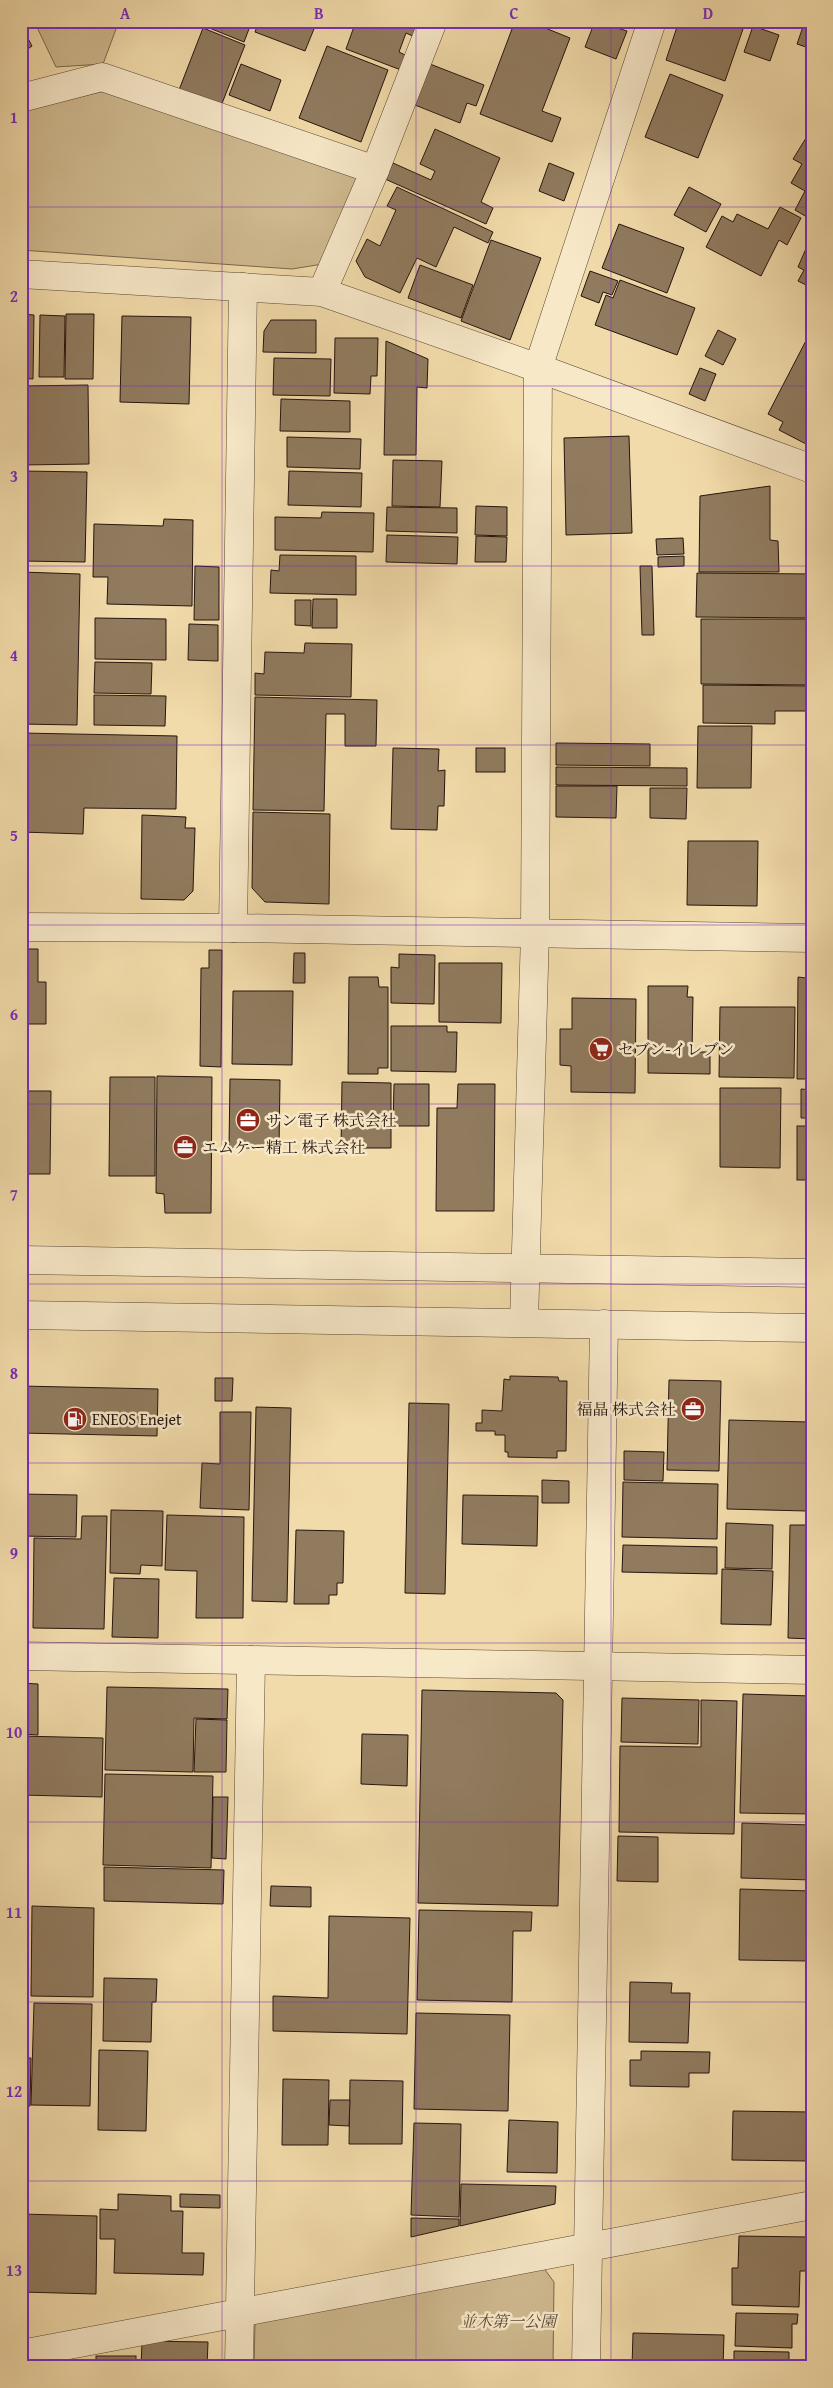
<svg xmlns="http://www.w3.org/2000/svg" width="833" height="2388" viewBox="0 0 833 2388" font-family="'Gentium Book Plus','Noto Serif JP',serif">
<rect width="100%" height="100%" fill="#f2dbaa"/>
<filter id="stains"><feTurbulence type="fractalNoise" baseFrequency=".004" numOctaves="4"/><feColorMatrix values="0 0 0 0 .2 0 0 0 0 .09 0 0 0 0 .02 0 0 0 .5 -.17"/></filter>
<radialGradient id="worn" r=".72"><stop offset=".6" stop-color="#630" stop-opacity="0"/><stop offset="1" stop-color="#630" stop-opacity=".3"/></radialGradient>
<!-- green -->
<g fill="#cfb98f" stroke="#7a664e">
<path d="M34,21H119L103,64L56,67Z"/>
<path d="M104,91L360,178L323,264L292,269L21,250V111Z"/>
<path d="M543,2267L554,2282L553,2367H254L255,2322Z"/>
</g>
<!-- building -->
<g fill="#907b5f" stroke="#25140d">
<path d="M204,21H252L244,42L202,25Z"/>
<path d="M259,21H323L321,27L316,24L305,51L255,32Z"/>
<path d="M356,21H415L420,23L415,37L406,33L399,52L407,56L401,70L346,49Z"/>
<path d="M515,21H528L570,38L542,111L561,118L552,142L480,114Z"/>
<path d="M595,21L627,31L616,59L585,47Z"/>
<path d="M679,21H720L743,29L725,81L666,60Z"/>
<path d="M805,21H812V49L797,44Z"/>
<path d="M753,26L779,35L770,61L744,52Z"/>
<path d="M203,28L245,45L221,106L179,90Z"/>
<path d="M24,31L32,46L25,51L21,45V33Z"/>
<path d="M327,46L388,70L361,142L299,118Z"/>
<path d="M241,64L281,80L270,111L229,95Z"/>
<path d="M430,64L484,85L476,106L467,103L460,123L415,105Z"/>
<path d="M670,74L723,95L698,158L645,137Z"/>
<path d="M435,129L500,158L481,202L493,208L486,224L385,179L393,163L431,180L435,171L420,164Z"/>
<path d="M811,130L812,131V220L795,210L805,191L791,183L802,164L793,159Z"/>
<path d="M549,163L574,173L564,201L539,191Z"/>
<path d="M397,187L493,232L488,243L454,227L436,267L417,258L400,293L365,277L356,261L367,239L380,246L396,210L387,206Z"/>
<path d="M689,187L721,204L706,232L674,215Z"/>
<path d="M780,207L801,218L787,245L779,240L761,276L706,247L722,216L733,222L737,214L768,229Z"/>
<path d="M619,224L684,248L667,293L602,268Z"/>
<path d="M491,240L541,258L510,340L461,321Z"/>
<path d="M808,244L812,246V288L798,281L804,270L798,267Z"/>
<path d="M420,265L473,285L461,318L408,298Z"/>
<path d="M590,271L618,281L612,295L603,292L599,303L581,296Z"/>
<path d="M620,280L695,308L677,355L595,325L606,295L613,298Z"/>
<path d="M21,314L34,315L33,379L21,378Z"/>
<path d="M66,314H94L93,379H65Z"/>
<path d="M40,315L65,316L64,377H39Z"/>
<path d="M122,316L191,317L189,404L120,402Z"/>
<path d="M271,320H316V353L263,352L264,331Z"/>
<path d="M812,329V432L806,444L779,430L783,422L768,414Z"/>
<path d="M718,330L736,339L723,365L705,356Z"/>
<path d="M335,338H378L377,376H371L370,394L334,393Z"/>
<path d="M386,341L428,359L427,388L417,387L416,455H384Z"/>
<path d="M274,358L331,359L330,396L273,395Z"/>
<path d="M700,368L716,374L705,401L689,394Z"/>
<path d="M88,385L89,464L21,465V386Z"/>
<path d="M281,399L350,401V432L280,431Z"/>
<path d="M629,436L632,533L566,535L564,438Z"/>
<path d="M287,437L361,439L360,469L287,467Z"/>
<path d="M393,460L442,461L440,507L392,506Z"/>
<path d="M21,471L87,472L85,562L21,561Z"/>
<path d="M289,471L362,473L361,507L288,505Z"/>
<path d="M770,486V540L778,541L779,572H699L700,496Z"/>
<path d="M476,506L507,507V536L475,535Z"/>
<path d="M387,507L457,508V533L386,531Z"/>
<path d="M322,512L374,513L373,552L275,550V517L321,518Z"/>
<path d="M164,519L193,520L192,606L107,604L108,577H93L94,524L163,526Z"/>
<path d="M387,535L458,537L457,564L386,562Z"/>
<path d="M476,536L507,537L506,562H475Z"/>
<path d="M683,538L684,554L657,555L656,539Z"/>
<path d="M280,555L356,556V595L270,593L271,570L279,571Z"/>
<path d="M684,556V566L658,567V557Z"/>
<path d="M195,566L219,567V620H194Z"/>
<path d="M640,566H652L654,635H642Z"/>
<path d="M21,572L80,574L77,725L21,724Z"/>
<path d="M697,573L812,574V618L696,617Z"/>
<path d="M313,599H337V628H312Z"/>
<path d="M295,600H311V626L295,625Z"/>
<path d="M95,618L166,619V660L95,659Z"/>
<path d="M701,619H812V685L701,684Z"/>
<path d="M189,624L218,625V661L188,660Z"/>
<path d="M305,643L352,644L351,697L255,695V673L264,674L265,652L304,653Z"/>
<path d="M95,662L152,663L151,694L94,693Z"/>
<path d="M703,685L812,686V711H775V724L703,723Z"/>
<path d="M94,695L166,696L165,726L94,725Z"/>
<path d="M255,697L377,700L376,746H345V714H326L324,811L253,810Z"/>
<path d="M698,726H752L751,788H697Z"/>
<path d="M21,733L177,736L176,809L84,808L83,834L21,832Z"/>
<path d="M556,743L650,744V766L556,765Z"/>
<path d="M393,748L439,749L438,771L445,770L444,806H438L437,830L391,829Z"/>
<rect x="476" y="748" width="29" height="24"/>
<path d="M556,767L687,768V786L556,785Z"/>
<path d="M556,786H617L616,818L556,817Z"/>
<path d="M650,788H687L686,819L650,818Z"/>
<path d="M253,812L330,814L329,904L265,902L252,888Z"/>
<path d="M142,815L186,817L185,828H195L193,891L184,900L141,899Z"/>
<path d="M21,837H24V891L21,890Z"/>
<path d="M688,841H758L757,906L687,905Z"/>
<path d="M21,949H38V982H46V1024H21Z"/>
<path d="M209,950H222L221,1067L200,1066L201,968H209Z"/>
<path d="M294,953H305V983H293Z"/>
<path d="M399,954L435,955L434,1004L391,1003V967L399,968Z"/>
<path d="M806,961H812V1079H797L798,977L806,978Z"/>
<path d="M439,963H502L501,1023L439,1022Z"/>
<path d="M349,977H378L379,987H388V1068H378V1074H348Z"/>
<path d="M648,986H688L687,997H693L692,1052H710V1074L648,1073Z"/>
<path d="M233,991H293L292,1065L232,1064Z"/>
<path d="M572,998L636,999L635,1093L571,1092V1066L560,1065V1029H572Z"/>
<path d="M720,1007H795L794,1078L719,1077Z"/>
<path d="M391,1026H447V1032H457L456,1072L391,1071Z"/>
<path d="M157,1076L212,1077L211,1213H165L164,1194L156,1193Z"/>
<path d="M110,1077H155V1176H109Z"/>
<path d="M230,1079L280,1080L279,1148H229Z"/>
<path d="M342,1082L391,1083V1148H341Z"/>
<path d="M394,1084H429V1126H393Z"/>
<path d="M458,1084H495L494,1211H436L437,1108H457Z"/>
<path d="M720,1088H781L780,1168L720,1167Z"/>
<path d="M801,1089L812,1090V1118H801Z"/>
<path d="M21,1091H51L50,1174H21Z"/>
<rect x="797" y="1126" width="13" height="54"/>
<path d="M510,1376L558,1377L559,1381H567L566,1451H557V1458L508,1457V1452H505V1435H495V1431H476V1423H482V1410L502,1411L504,1379L510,1380Z"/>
<path d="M215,1378H233L232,1401H215Z"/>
<path d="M669,1380L721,1381L719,1471L667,1470Z"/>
<path d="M21,1386L158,1389L157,1436L21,1433Z"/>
<path d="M409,1403L449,1404L445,1594L405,1593Z"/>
<path d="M256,1407L291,1408L287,1602L252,1601Z"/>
<path d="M220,1412H251L249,1510L200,1508L202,1463L220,1464Z"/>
<path d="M729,1420L809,1422L807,1511L727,1509Z"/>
<path d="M624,1451L664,1452L663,1481L624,1480Z"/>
<path d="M542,1480L569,1481V1503H542Z"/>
<path d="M623,1482L718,1484L717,1539L622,1537Z"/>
<path d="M21,1494L77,1495L76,1537L21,1536Z"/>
<path d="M463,1495L538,1496L537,1546L462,1544Z"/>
<path d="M111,1510L163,1511L162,1566L141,1565L140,1574L110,1573Z"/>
<path d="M167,1515L244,1517L243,1618H196L197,1571L165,1570Z"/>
<path d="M82,1516H107L104,1629L33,1628L34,1538L81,1539Z"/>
<path d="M726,1523L773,1525L772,1569L725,1568Z"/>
<path d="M790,1525H812V1639L788,1638Z"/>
<path d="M296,1530L344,1531L343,1583H337V1595H329V1604H294Z"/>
<path d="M623,1545L717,1547V1574L622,1572Z"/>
<path d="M722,1569L773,1571L771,1625L721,1624Z"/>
<path d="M114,1578L159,1579L158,1638L112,1637Z"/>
<path d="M21,1683L38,1684V1735L21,1734Z"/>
<path d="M107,1687L228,1689L227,1719L194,1718L193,1772L105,1770Z"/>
<path d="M422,1690L556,1693L563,1700L558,1906L418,1903Z"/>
<path d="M743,1694L812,1696V1814L740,1813Z"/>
<path d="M622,1698L699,1700L698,1744L621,1742Z"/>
<path d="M701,1700L737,1701L734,1834L619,1832L620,1746L701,1747Z"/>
<path d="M196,1719L227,1720L226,1772H194Z"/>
<path d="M362,1734L408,1735L407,1786L361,1784Z"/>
<path d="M21,1736L103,1738L102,1797L21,1795Z"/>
<path d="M105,1774L213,1776L211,1868L103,1865Z"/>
<path d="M213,1797H228L226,1859L212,1858Z"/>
<path d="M742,1823L812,1825V1880L741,1878Z"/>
<path d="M618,1836L658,1837V1882L617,1881Z"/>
<path d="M104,1867L224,1870L223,1904L104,1901Z"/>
<path d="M271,1886L311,1887V1907L270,1906Z"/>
<path d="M740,1889L812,1891L809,1961L739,1960Z"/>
<path d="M32,1906L94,1908L93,1997L31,1996Z"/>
<path d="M419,1910L532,1912L531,1931H513L512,2002L417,2000Z"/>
<path d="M329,1916L410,1918L407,2034L273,2031V1996L328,1998Z"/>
<path d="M104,1978L157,1979L156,2002H152L151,2042L103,2041Z"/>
<path d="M630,1982L672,1983L671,1993H690L688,2043L629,2042Z"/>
<path d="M34,2003L92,2004L90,2106L31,2105Z"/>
<path d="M416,2013L510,2015L508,2111L414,2109Z"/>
<path d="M99,2050L148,2051L146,2131L98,2130Z"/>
<path d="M641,2051L710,2052L709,2073H689V2087L630,2086V2060H641Z"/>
<path d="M21,2058H31L30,2106H21Z"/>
<path d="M283,2079L329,2080L328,2145H282Z"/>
<path d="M350,2080L403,2081L402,2144H349Z"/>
<path d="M330,2100H350L349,2126L329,2125Z"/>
<path d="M733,2111L812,2112L808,2161L732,2160Z"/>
<path d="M509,2120L558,2122L557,2173L507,2172Z"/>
<path d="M414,2123L461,2124L459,2217L411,2215Z"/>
<path d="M461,2184L556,2186L555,2204L460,2226Z"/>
<path d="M118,2194L171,2196V2211H183L182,2253H204L203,2275L114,2273L115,2239H100V2209L118,2210Z"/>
<path d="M180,2194L220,2195V2208L180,2207Z"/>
<path d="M21,2214L97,2216L96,2294L21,2292Z"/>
<path d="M411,2218L459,2219V2226L411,2237Z"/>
<path d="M739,2236L808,2237L807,2271H800L799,2307L732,2305V2268H738Z"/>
<path d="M736,2313L798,2314L797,2324H792V2348L735,2346Z"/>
<path d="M633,2333L724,2335L723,2367H632Z"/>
<path d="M142,2341L208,2342L207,2367H141Z"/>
<path d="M734,2351L789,2352V2367H734Z"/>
<rect x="96" y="2356" width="40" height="11"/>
</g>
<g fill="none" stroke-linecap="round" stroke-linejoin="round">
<!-- minor casing -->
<g stroke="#584634" stroke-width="29">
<g id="minor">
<path d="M21,98L102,77L375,170"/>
<path d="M21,274L322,292L538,368L812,469"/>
<path d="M322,292L375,170L433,21"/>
<path d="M21,927L233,928L812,938"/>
<path d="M233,928L243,287"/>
<path d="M524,1322L535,932L538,368L652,21"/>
<path d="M21,1656L812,1670"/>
<path d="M21,2354L812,2205"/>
<path d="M239,2367L251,1660"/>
<path d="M586,2367L604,1324"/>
</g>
</g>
<!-- tertiary casing -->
<g stroke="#584634" stroke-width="29">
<g id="tertiary">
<path d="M21,1260L812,1273"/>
<path d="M21,1315L812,1328"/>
</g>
</g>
<!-- minor -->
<use href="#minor" stroke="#f7e8c8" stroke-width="28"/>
<!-- tertiary -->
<use href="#tertiary" stroke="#f7e8c8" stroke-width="28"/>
</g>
<!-- grid -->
<path fill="none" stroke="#7b2cbf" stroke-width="1" stroke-opacity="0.55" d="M222,21V2367M416,21V2367M611,21V2367M21,207H812M21,386H812M21,566H812M21,745H812M21,925H812M21,1104H812M21,1284H812M21,1463H812M21,1643H812M21,1822H812M21,2002H812M21,2181H812"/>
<!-- icons -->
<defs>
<g id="supermarket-disc" transform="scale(1.25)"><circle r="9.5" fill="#8f2418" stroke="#f7e8c8"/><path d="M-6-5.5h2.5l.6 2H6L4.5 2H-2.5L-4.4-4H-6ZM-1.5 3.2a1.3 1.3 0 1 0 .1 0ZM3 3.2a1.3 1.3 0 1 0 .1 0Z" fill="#fff"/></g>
<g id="office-disc" transform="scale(1.25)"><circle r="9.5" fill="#8f2418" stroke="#f7e8c8"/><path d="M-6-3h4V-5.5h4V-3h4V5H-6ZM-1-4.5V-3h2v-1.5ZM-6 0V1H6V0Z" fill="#fff"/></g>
<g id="fuel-disc" transform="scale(1.25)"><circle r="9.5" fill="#8f2418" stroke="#f7e8c8"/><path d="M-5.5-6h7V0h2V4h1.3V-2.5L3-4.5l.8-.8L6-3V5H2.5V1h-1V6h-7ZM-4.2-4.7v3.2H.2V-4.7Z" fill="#fff"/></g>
</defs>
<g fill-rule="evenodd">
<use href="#supermarket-disc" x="601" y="1049"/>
<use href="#office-disc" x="248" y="1120"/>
<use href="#office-disc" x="185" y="1147"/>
<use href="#office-disc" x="693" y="1409"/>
<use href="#fuel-disc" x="75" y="1419"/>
</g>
<g text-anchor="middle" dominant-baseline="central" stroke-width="5" stroke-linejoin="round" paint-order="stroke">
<!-- poi labels -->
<g font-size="16" fill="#25140d" stroke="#f7e8c8" text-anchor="start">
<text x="618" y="1049">セブン-イレブン</text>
<text x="266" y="1120">サン電子 株式会社</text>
<text x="202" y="1147">エムケー精工 株式会社</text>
<text x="676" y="1409" text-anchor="end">福晶 株式会社</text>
<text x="92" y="1419">ENEOS Enejet</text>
</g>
<!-- park labels -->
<g font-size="16" font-style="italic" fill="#604e3a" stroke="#f7e8c8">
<text x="508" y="2321">並木第一公園</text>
</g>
</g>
<!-- margin -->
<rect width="833" height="2388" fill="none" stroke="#f2dbaa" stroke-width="55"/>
<rect x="28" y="28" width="778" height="2332" fill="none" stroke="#7b2cbf" stroke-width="2"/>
<g font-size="16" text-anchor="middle" font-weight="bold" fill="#7b2cbf">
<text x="125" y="19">A</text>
<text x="319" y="19">B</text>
<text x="514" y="19">C</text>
<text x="708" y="19">D</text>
<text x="14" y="123">1</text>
<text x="14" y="302">2</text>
<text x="14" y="482">3</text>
<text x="14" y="661">4</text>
<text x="14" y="841">5</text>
<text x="14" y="1020">6</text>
<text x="14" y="1200">7</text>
<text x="14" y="1379">8</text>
<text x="14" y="1559">9</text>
<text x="14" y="1738">10</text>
<text x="14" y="1918">11</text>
<text x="14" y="2097">12</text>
<text x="14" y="2276">13</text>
</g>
<rect width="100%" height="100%" filter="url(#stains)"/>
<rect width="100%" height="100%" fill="url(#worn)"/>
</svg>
